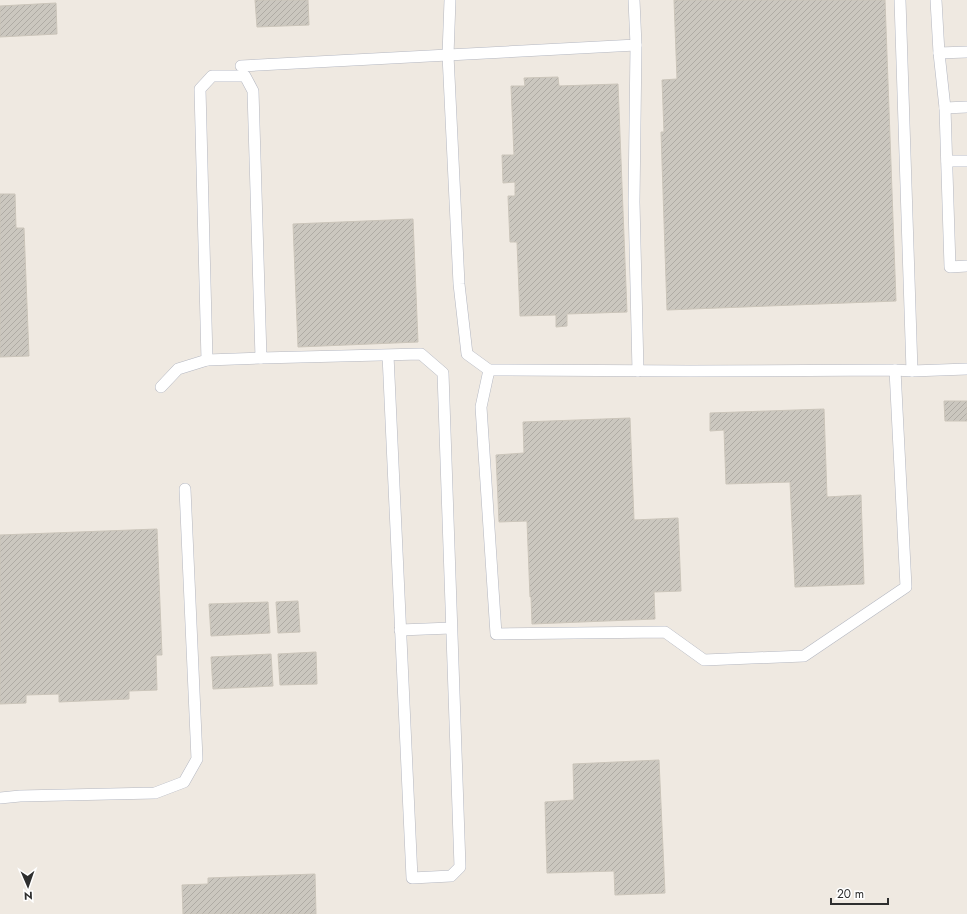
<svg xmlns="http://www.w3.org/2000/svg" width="967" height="914" viewBox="0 0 967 914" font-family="Jost,sans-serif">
<defs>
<pattern id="building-hatch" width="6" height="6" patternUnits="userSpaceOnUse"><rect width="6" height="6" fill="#cbc7bf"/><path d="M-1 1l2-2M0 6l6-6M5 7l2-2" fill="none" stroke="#afaba4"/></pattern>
</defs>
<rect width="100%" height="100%" fill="#efe9e1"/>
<!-- building -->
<g fill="url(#building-hatch)" stroke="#cbc5ba">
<path d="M255,0H308L309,25L257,27Z"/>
<path d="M674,0H885L896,301L667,310L661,132H664L662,80L677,79Z"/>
<path d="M56,3L57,34L0,37V6Z"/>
<path d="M558,77L559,86L618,84L627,312L567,314V326L556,327V315L520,316L517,242H510L508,196H515V182L503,183L502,155H514L511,86H525L524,78Z"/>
<path d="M0,194H15L16,228H24L29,356L0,357Z"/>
<path d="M413,219L418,342L298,347L293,224Z"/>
<path d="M944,401H967V421H945Z"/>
<path d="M824,409L827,497L861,495L864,584L795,587L790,482L726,484L724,430L710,431V413Z"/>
<path d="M630,418L634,520L678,518L681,591L654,592L655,619L532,624L531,597H530L527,521L499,522L496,455L524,453L523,422Z"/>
<path d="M157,529L162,655H156L157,690L129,691V699L59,702V694L26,695V703L0,704V535Z"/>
<path d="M298,601L300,632L278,633L276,602Z"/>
<path d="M268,602L270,633L211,636L209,604Z"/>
<path d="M316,652L317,684L280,685L278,654Z"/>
<path d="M271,654L273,686L213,689L211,657Z"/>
<path d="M659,760L665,893L615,895L614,871L547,873L545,802L574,800L573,764Z"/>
<path d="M315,874L316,914H183L182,885L208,884V878Z"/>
</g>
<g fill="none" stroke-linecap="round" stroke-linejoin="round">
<!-- lane casing -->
<g stroke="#b4b7c1" stroke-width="12">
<g id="lane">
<path d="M450,0L448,55L459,284L467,354L489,370L690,371L895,370L912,371L967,369"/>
<path d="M900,0L912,371"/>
<path d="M936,0L939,53L945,108L950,267L967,266"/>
<path d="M636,45L634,202L638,371"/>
<path d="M939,53L967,52"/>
<path d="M241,66L448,55L636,45L634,0"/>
<path d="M945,108L967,107"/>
<path d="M947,161H967"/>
<path d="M207,360L261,358"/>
<path d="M489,370L481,407L496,634L665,632L704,660L804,656L906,587L895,370"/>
<path d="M161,387L178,369L207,360L200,89L212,76H245L253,91L261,358L421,354L443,373L460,867L451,876L412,878L388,355"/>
<path d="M400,630L451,628"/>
<path d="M0,798L20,796L155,793L184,782L197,759L185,489"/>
</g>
</g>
<!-- lane -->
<use href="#lane" stroke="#fff" stroke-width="11"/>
</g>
<!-- north arrow -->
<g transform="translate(28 886) rotate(178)" stroke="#ffffff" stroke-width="3" paint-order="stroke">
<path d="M0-3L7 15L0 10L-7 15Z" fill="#2e2e2e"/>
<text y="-6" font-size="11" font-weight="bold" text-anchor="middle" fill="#2e2e2e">N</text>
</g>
<!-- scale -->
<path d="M831 898v6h57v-6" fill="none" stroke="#2e2e2e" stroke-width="2"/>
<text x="837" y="898" font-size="12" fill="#2e2e2e" stroke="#ffffff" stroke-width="3" paint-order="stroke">20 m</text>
</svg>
